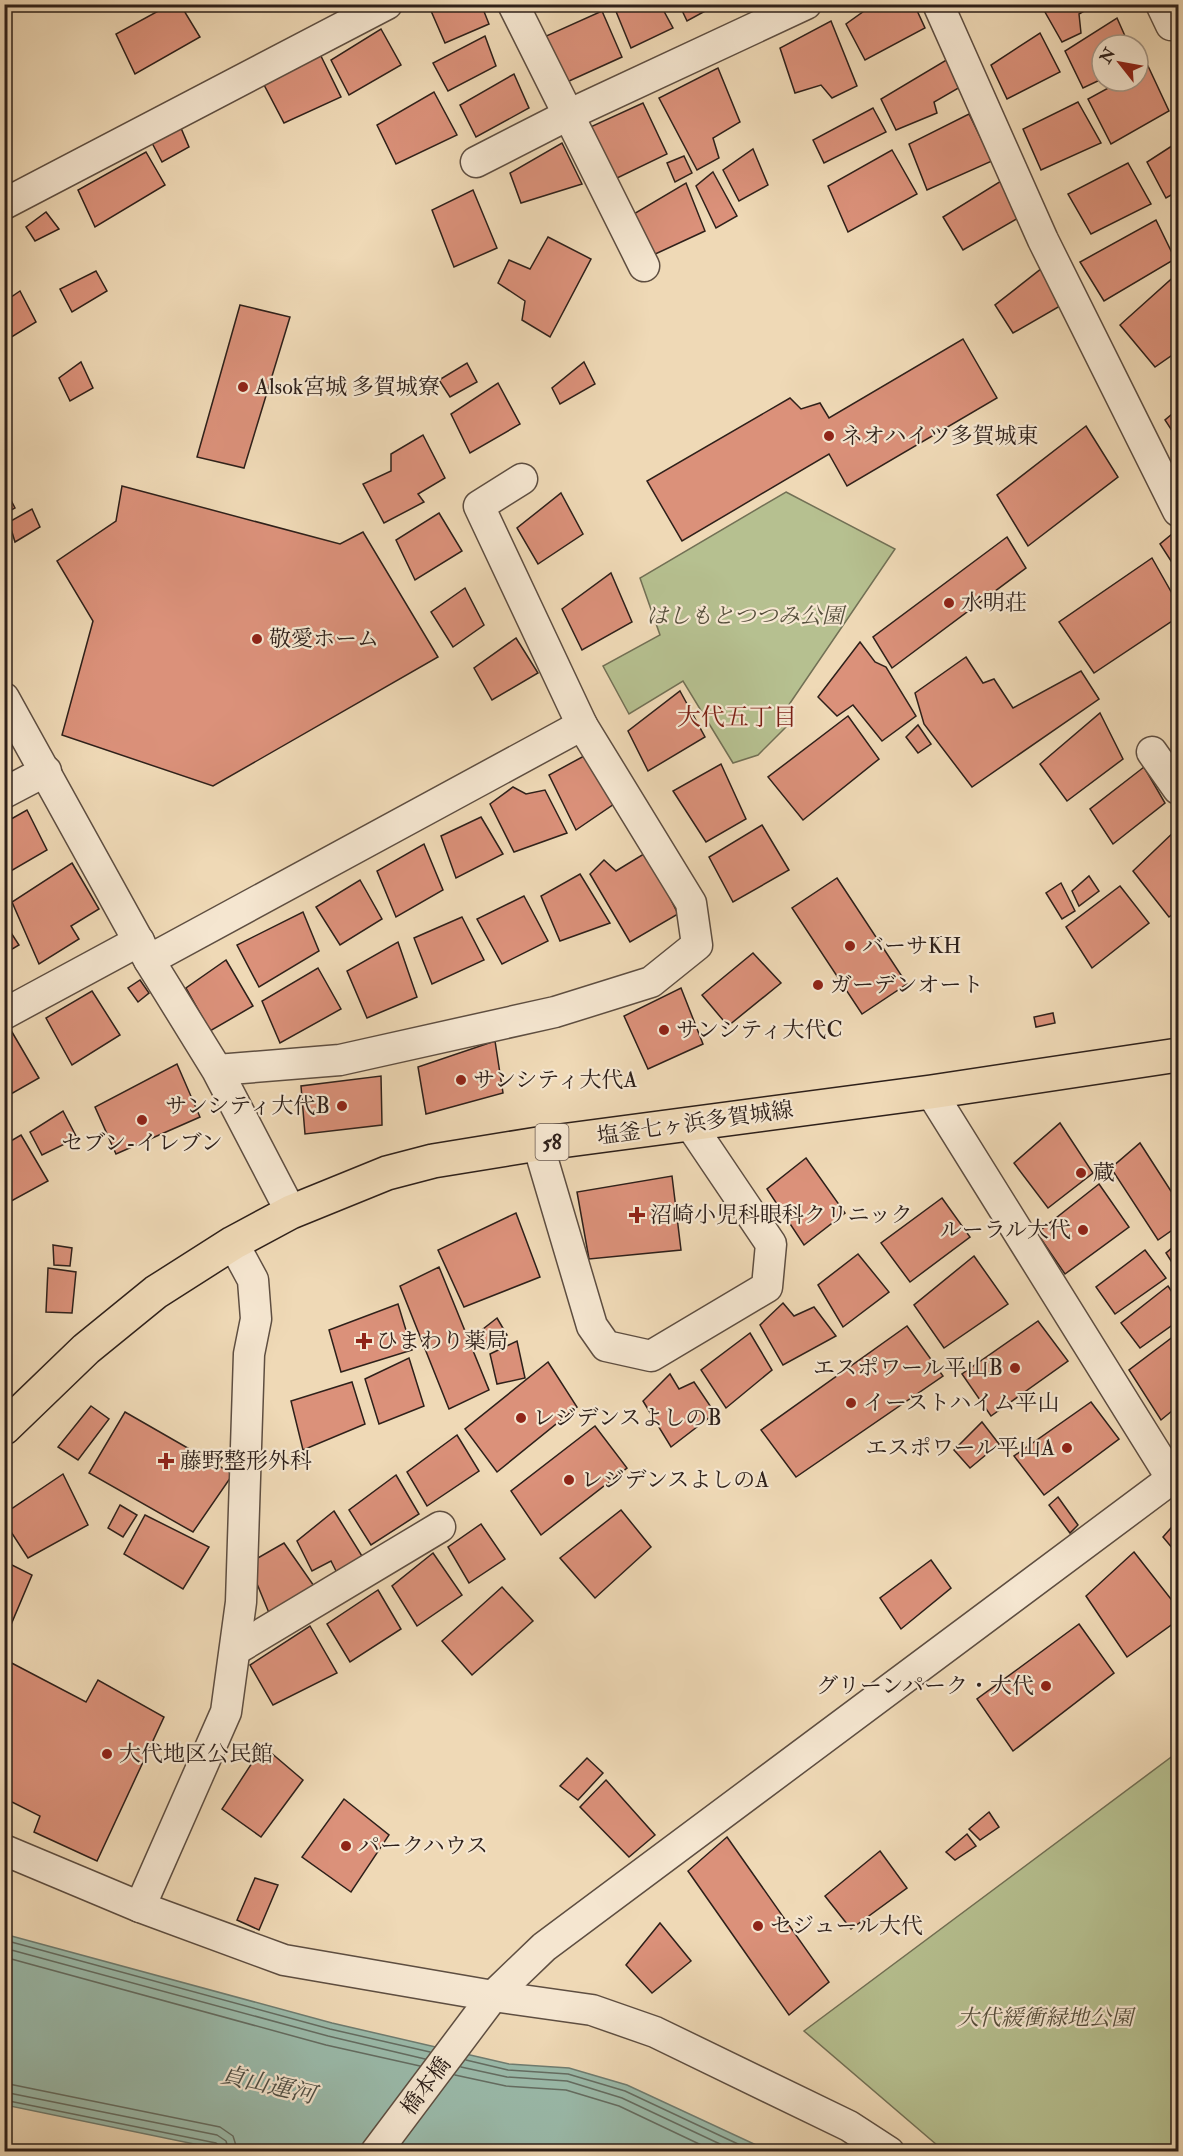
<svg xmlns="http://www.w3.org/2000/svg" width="1183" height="2156" viewBox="0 0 1183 2156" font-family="'IM FELL Double Pica','Noto Serif JP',serif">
<rect width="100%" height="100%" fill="#efd9b6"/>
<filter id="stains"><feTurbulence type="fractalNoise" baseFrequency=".00333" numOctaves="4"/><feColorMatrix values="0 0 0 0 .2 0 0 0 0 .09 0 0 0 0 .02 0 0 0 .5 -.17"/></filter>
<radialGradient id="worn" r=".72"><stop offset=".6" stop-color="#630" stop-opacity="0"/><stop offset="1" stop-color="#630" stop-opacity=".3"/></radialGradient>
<!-- green -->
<g fill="#b6c090" stroke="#727055" stroke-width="1.5">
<path d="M786,492L895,549L784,712L787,726L758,755L733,763L683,681L629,714L603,666L660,635L640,578Z"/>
<path d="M1178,1752V2151H944L804,2031Z"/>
</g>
<!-- water -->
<path fill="#9abaaa" stroke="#6f7c70" stroke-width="1.5" d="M4,1934L332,2023L509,2064L569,2068L627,2085L769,2151H228L5,2105Z"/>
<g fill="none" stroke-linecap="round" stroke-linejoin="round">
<!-- shore -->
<g stroke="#646d62" stroke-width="1.5">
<path d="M4,1940L330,2029L430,2052"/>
<path d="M4,1948L328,2036L425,2059"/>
<path d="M4,1957L326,2045L420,2066"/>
<path d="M466,2060L508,2070L568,2074L625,2091L755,2152"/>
<path d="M461,2067L507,2077L567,2081L622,2098L737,2152"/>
<path d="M455,2075L506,2086L566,2090L619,2106L716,2152"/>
<path d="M4,2083L220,2127L233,2136L238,2152"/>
<path d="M4,2092L217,2135L226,2141L229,2152"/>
<path d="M4,2100L216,2143L220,2146L221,2152"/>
</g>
</g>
<!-- building -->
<g fill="#db917a" stroke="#2e201a" stroke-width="1.5">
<path d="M171,4H180L200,37L135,74L116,34Z"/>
<path d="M428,4H481L489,24L445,43Z"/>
<path d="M621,4H660L673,28L631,48L615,9Z"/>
<path d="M679,4H718L687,21Z"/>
<path d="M874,4H914L925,28L865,60L846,24Z"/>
<path d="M1096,4L1079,14L1081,33L1062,42L1041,5Z"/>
<path d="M602,11L622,57L567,82L544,37Z"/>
<path d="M1117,18L1129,45H1102V79L1083,88L1065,51Z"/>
<path d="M831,21L857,86L832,98L821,85L795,93L780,48Z"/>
<path d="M381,29L401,65L349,95L331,60Z"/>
<path d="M1040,33L1060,72L1007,99L991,65Z"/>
<path d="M485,36L496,66L448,91L433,63Z"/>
<path d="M318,50L341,97L284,123L262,81Z"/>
<path d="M948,59L962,86L934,102L937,113L896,130L881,99Z"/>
<path d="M1148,66L1169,111L1111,144L1088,99L1121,81H1138V72Z"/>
<path d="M718,68L740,122L713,138L719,158L697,170L659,98Z"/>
<path d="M514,74L529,108L476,137L460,105Z"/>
<path d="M434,92L457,135L396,164L377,125Z"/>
<path d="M1078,102L1101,143L1041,170L1023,129Z"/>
<path d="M643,103L667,154L613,180L586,129Z"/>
<path d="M873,108L886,132L824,163L813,140Z"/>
<path d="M969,114L992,161L927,190L909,144Z"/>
<path d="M178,121L189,147L162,162L151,141Z"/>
<path d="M1178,142V191L1166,198L1147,162Z"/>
<path d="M562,143L582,184L521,203L510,173Z"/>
<path d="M753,149L768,185L739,201L723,170Z"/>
<path d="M892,150L917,194L848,232L828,186Z"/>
<path d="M146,152L165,185L95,227L78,190Z"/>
<path d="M684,156L692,173L675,182L667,163Z"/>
<path d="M1128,163L1151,204L1091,234L1068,194Z"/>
<path d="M713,172L737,216L716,228L696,186Z"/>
<path d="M1001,181L1020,217L963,250L943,217Z"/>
<path d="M686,183L705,231L651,256L632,215Z"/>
<path d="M473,190L497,248L454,267L432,210Z"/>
<path d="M46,212L59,229L35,241L26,227Z"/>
<path d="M1156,220L1175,259L1104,301L1080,262Z"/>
<path d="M548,237L591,259L550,337L522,320L525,301L498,283L509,260L530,269Z"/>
<path d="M1046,265L1067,302L1013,333L995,305Z"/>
<path d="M96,271L107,291L72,312L60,289Z"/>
<path d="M1178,273V351L1155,367L1120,325Z"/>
<path d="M20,291L36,322L5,341L4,302Z"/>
<path d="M240,305L290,317L244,468L197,457Z"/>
<path d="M963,339L997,398L847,486L829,454L682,541L647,481L790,398L801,409L820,403L829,418Z"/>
<path d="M81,362L93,388L70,401L59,378Z"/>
<path d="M584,362L595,384L560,404L552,388Z"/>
<path d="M467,363L477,382L450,397L439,380Z"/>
<path d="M498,383L520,424L470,453L451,414Z"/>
<path d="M1178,409V440L1165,420Z"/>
<path d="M1086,426L1118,477L1028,546L997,495Z"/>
<path d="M423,435L445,478L418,494L424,502L384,523L363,484L391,471V454Z"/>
<path d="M122,486L340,544L363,532L438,657L213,786L62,735L93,621L57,561L116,521Z"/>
<path d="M4,487L15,508L4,514Z"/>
<path d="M561,493L583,534L538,564L517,528Z"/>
<path d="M32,509L40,527L15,542L9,522Z"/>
<path d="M439,513L462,551L415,580L396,540Z"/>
<path d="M1178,529V559L1173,564L1160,544Z"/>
<path d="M1007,537L1026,568L892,668L873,637Z"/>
<path d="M1152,558L1178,604V617L1094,673L1059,622Z"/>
<path d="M611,573L632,622L582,650L562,609Z"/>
<path d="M465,588L484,625L453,647L431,612Z"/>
<path d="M516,638L538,673L492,700L474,668Z"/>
<path d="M860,642L875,662L886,667L916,716L882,741L853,705L837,716L818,697Z"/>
<path d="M966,657L983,683L994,679L1013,708L1081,671L1099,699L972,787L924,724L915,693Z"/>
<path d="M680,691L705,737L648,771L628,731Z"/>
<path d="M1100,713L1123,759L1067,801L1040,764Z"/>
<path d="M848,716L879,759L803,820L768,777Z"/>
<path d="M918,725L931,744L918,753L906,737Z"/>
<path d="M584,756L614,804L576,830L549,775Z"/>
<path d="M721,764L746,819L706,842L673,791Z"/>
<path d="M1144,767L1165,803L1113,844L1090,809Z"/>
<path d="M513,787L526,794L545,790L567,833L514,852L490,804Z"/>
<path d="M27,810L47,850L4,875V823Z"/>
<path d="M481,817L503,854L456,878L441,836Z"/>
<path d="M762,825L789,870L733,902L709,857Z"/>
<path d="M1178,828V910L1169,917L1133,871Z"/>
<path d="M424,844L443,890L396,917L377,871Z"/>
<path d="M647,852L678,914L630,942L590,874L604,860L616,871Z"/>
<path d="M72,863L99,909L71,926L79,939L39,964L12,902Z"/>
<path d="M580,874L610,923L560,941L541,896Z"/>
<path d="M1089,876L1099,891L1079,906L1072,891Z"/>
<path d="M837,878L907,984L862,1014L792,908Z"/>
<path d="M360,880L382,919L340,945L316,907Z"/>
<path d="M1061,883L1075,911L1062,919L1046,893Z"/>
<path d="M1120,886L1149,923L1092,968L1066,927Z"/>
<path d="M524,896L548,941L502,964L477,919Z"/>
<path d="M303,912L319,951L259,987L237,945Z"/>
<path d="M462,917L484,960L432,984L414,938Z"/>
<path d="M4,922L19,945L4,954Z"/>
<path d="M398,942L417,997L367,1018L347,971Z"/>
<path d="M753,953L781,983L728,1026L702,995Z"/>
<path d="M226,960L253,1006L210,1031L186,988Z"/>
<path d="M318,968L341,1009L280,1043L262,1001Z"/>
<path d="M140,980L149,993L138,1002L128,988Z"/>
<path d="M681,988L703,1044L648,1069L624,1016Z"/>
<path d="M92,991L120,1035L72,1065L46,1018Z"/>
<path d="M1053,1013L1055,1023L1036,1027L1034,1017Z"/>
<path d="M12,1032L39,1078L4,1098V1036Z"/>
<path d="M495,1041L503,1093L426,1114L418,1067Z"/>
<path d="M177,1064L200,1117L116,1154L95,1107Z"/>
<path d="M381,1076L382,1125L305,1134L301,1086Z"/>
<path d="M63,1111L77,1138L42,1155L30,1132Z"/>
<path d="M1060,1123L1093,1173L1048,1208L1014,1163Z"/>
<path d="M21,1135L48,1181L4,1205V1145Z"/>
<path d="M1140,1143L1178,1202V1226L1158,1240L1111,1168Z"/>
<path d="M806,1158L845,1213L804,1245L767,1189Z"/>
<path d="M672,1176L681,1250L589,1259L577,1192Z"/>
<path d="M1099,1184L1129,1227L1065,1274L1037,1233Z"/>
<path d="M942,1198L970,1237L910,1282L881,1243Z"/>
<path d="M516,1213L540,1277L464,1307L438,1250Z"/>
<path d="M1178,1243V1272L1166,1253Z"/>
<path d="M53,1245L72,1248L70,1266L54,1265Z"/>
<path d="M1145,1250L1166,1278L1115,1314L1096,1287Z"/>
<path d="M858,1254L889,1292L843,1327L818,1285Z"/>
<path d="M974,1256L1008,1304L944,1348L914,1305Z"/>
<path d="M439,1267L489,1390L449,1409L400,1286Z"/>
<path d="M48,1268L76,1272L72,1313L46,1312Z"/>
<path d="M1168,1286L1178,1301V1321L1140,1348L1121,1323Z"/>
<path d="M783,1303L794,1316L814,1307L836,1336L783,1365L760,1325Z"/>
<path d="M398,1304L412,1350L341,1372L329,1330Z"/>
<path d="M497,1318L507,1335L486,1347L478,1333Z"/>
<path d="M1038,1321L1068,1361L991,1416L962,1374Z"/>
<path d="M907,1326L943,1376L796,1477L761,1430Z"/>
<path d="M750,1333L772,1370L726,1408L701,1370Z"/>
<path d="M1178,1333V1406L1161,1420L1129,1370Z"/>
<path d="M517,1341L525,1378L497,1384L490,1354Z"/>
<path d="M409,1358L424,1406L379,1424L365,1379Z"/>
<path d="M548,1362L577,1407L497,1472L465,1429Z"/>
<path d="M670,1374L679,1389L694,1382L715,1413L671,1447L643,1401Z"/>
<path d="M352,1382L365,1424L303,1450L291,1401Z"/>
<path d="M1091,1402L1119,1439L1044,1495L1014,1456Z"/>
<path d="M91,1406L109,1419L78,1460L58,1447Z"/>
<path d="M125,1412L233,1474L193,1532L89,1473Z"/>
<path d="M982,1422L999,1444L970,1468L954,1450Z"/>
<path d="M595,1426L627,1468L541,1535L511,1491Z"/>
<path d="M457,1435L479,1471L427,1506L407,1472Z"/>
<path d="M63,1474L88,1525L28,1558L4,1521V1514Z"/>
<path d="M396,1475L419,1514L371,1545L349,1510Z"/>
<path d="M1058,1497L1078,1525L1070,1533L1049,1505Z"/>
<path d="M120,1505L137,1515L123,1537L108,1528Z"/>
<path d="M621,1510L651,1547L595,1598L560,1558Z"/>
<path d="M334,1511L362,1556L337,1573L331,1561L312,1571L297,1541Z"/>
<path d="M145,1515L209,1547L183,1589L124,1554Z"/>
<path d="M1178,1520V1555L1163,1537Z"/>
<path d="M481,1524L505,1559L469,1583L448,1547Z"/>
<path d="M284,1543L314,1586L269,1613L253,1574L256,1559Z"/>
<path d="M1134,1552L1178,1608V1620L1127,1657L1086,1596Z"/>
<path d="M433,1553L462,1595L417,1626L392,1586Z"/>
<path d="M931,1560L951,1588L901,1629L880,1598Z"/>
<path d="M4,1561L32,1575L7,1634L4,1633Z"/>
<path d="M502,1587L533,1621L472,1675L442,1641Z"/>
<path d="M378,1590L401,1629L350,1662L327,1624Z"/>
<path d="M1079,1624L1114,1673L1013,1751L977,1699Z"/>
<path d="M310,1626L337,1673L273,1705L250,1665Z"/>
<path d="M4,1659L86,1702L98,1680L164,1717L97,1861L34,1832L40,1816L4,1798Z"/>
<path d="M263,1746L303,1780L261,1837L222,1809Z"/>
<path d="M587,1758L603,1773L578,1800L560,1786Z"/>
<path d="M606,1780L655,1835L629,1857L580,1807Z"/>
<path d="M344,1799L389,1835L351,1892L302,1857Z"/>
<path d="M989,1812L999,1827L980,1840L969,1829Z"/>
<path d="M967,1834L976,1846L955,1860L946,1852Z"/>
<path d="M727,1837L829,1982L789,2015L688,1871Z"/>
<path d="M880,1851L907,1888L851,1929L825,1896Z"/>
<path d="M255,1878L278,1885L259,1930L237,1920Z"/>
<path d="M660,1923L691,1961L652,1993L626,1965Z"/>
</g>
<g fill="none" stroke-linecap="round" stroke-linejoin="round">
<!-- minor casing -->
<g stroke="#5e4e41" stroke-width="33">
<g id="minor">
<path d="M513,4L644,266"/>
<path d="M938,4L1043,240L1178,511"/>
<path d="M1161,4L1171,25"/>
<path d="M476,162L568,115L806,4"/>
<path d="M4,204L387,4"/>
<path d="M522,479L479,506L582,725"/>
<path d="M4,698L149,960"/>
<path d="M1152,752L1178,789"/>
<path d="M4,793L46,771"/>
<path d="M4,1014L139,941"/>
<path d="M217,1070L340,1060L555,1012L651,982L697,945L691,903L582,725L149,960L217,1070L291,1212"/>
<path d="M931,1092L1172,1479"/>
<path d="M538,1144L592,1326L606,1346L651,1356L767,1287L771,1244L690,1124"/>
<path d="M235,1650L440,1527"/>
<path d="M4,1850L140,1907L284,1960L493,1996L592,2010L655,2032L849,2126L889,2152"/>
<path d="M140,1907L226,1712L241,1602L249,1354L256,1319L253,1280L233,1243"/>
<path d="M376,2152L493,1996L544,1947L1178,1474"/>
</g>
</g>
<!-- primary casing -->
<g stroke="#2e201a" stroke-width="36">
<path id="primary" d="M4,1428L86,1349L156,1292L233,1243L291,1212L387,1173L433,1161L538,1144L931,1092L1178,1055"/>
</g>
<!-- minor -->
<use href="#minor" stroke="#f5e6d0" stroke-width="30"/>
<!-- primary -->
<use href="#primary" stroke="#efd9b6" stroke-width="33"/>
</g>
<!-- markers -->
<g fill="#8f2418" stroke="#f5e6d0" stroke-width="2">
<circle cx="243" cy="387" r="6"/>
<circle cx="829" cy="436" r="6"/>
<circle cx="949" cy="603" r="6"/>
<circle cx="257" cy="639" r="6"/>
<circle cx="850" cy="946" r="6"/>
<circle cx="818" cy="985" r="6"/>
<circle cx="664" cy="1030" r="6"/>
<circle cx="461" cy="1080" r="6"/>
<circle cx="342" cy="1106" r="6"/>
<circle cx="142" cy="1120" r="6"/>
<circle cx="1081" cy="1173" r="6"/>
<path d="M634 1206h6v6h6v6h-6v6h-6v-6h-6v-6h6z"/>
<circle cx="1083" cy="1230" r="6"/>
<path d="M361 1332h6v6h6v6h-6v6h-6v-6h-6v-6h6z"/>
<circle cx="1015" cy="1368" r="6"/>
<circle cx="851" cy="1403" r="6"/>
<circle cx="521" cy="1418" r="6"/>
<circle cx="1067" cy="1448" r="6"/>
<path d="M163 1452h6v6h6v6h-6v6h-6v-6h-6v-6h6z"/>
<circle cx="569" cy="1480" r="6"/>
<circle cx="1046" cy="1686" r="6"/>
<circle cx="107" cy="1754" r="6"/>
<circle cx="346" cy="1846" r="6"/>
<circle cx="758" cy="1926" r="6"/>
</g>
<g text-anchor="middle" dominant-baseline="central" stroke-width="4.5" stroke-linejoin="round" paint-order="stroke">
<!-- shield labels -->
<rect fill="#f5e6d0" stroke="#6a5b51" stroke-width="1.5" x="535.5" y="1124" width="33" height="36" rx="4.5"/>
<g font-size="21" font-weight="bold" fill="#2e201a">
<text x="552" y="1142">58</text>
</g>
<!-- poi labels -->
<g font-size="22" fill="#2e201a" stroke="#f5e6d0" text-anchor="start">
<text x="255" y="387">Alsok宮城 多賀城寮</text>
<text x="841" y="436">ネオハイツ多賀城東</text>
<text x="961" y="603">水明荘</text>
<text x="269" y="639">敬愛ホーム</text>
<text x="862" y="946">バーサKH</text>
<text x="830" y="985">ガーデンオート</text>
<text x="676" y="1030">サンシティ大代C</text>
<text x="473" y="1080">サンシティ大代A</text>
<text x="330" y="1106" text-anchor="end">サンシティ大代B</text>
<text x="142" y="1143" text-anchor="middle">セブン-イレブン</text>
<text x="1093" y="1173">蔵</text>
<text x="650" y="1215">沼崎小児科眼科クリニック</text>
<text x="1071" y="1230" text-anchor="end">ルーラル大代</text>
<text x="376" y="1341">ひまわり薬局</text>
<text x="1003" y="1368" text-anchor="end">エスポワール平山B</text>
<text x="863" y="1403">イーストハイム平山</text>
<text x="533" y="1418">レジデンスよしのB</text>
<text x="1055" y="1448" text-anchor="end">エスポワール平山A</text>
<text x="180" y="1461">藤野整形外科</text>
<text x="581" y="1480">レジデンスよしのA</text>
<text x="1034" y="1686" text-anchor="end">グリーンパーク・大代</text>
<text x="119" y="1754">大代地区公民館</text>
<text x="358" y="1846">パークハウス</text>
<text x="770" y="1926">セジュール大代</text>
</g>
<!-- park labels -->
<g font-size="22" font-style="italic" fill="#57503d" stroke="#f5e6d0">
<text x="745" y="616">はしもとつつみ公園</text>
<text x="1045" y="2018">大代緩衝緑地公園</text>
</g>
<!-- street labels -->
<g font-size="22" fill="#2e201a" stroke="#f5e6d0">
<text transform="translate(695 1123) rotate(-8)">塩釜七ヶ浜多賀城線</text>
<text transform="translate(426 2086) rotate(-53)">橋本橋</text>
</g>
<!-- neighbourhood labels -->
<g font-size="24" fill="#7a1f14" stroke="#f5e6d0">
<text x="737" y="717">大代五丁目</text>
</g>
<!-- water labels -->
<g font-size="24" font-style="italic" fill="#4e4e45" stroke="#f5e6d0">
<text transform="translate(268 2085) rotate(13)">貞山運河</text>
</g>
</g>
<!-- margin -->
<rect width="1183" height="2156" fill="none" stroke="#efd9b6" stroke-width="24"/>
<rect x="6" y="6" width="1171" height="2144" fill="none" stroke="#2e201a" stroke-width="3"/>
<rect x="12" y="12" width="1159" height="2132" fill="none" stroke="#2e201a" stroke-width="1.5"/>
<!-- north arrow -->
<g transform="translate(1120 63) rotate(301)"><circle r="28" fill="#f5e6d0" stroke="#a59787" stroke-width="1.5"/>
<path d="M0-4.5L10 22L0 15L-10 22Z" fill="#8f2418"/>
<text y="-9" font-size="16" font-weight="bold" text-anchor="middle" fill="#2e201a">N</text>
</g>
<rect width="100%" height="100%" filter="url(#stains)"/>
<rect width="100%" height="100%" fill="url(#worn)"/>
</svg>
